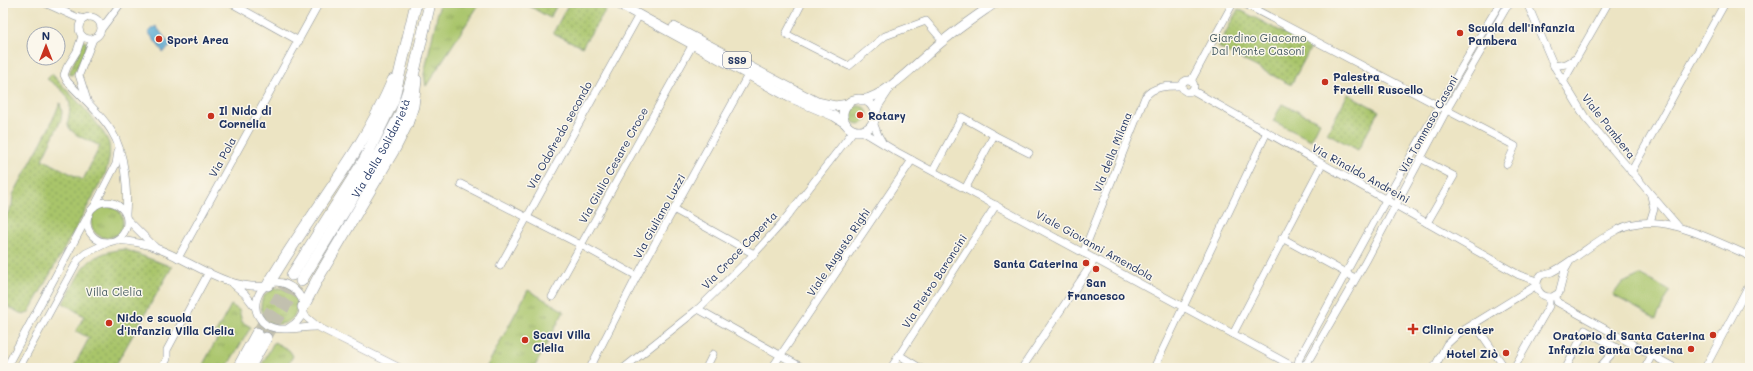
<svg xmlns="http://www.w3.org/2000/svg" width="1753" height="371" viewBox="0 0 1753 371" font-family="Mali,sans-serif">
<defs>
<pattern id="grass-tufts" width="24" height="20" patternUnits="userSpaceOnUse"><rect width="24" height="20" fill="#a9c56b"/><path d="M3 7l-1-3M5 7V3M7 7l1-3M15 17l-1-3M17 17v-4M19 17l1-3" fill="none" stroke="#89a05b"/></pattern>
<pattern id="park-dots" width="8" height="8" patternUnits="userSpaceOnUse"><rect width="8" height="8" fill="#a9c56b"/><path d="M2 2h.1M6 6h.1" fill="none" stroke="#89a05b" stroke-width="1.8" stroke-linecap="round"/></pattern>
<pattern id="water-ripples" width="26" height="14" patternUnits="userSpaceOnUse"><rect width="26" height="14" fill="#56a9d2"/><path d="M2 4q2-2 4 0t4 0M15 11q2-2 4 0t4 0" fill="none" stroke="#468aae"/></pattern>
</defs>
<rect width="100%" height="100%" fill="#fbf7ec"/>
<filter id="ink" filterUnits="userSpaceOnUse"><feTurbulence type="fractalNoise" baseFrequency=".025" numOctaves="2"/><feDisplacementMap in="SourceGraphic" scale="8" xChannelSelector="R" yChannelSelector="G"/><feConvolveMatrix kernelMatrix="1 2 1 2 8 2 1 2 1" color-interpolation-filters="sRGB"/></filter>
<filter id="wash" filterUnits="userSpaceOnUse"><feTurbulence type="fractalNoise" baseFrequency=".012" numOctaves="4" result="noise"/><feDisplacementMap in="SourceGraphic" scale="16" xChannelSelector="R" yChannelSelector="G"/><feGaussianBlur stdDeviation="0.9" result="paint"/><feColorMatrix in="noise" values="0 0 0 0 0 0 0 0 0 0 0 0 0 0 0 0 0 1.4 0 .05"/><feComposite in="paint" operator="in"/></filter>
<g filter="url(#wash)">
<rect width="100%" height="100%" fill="#ece4c3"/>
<!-- grass -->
<g fill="url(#grass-tufts)" stroke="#627a64">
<path d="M440,3H480L426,86L424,74Z"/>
<path d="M83,41L88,43L76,70L72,75L69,74Z"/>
<circle cx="859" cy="115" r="9"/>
<circle cx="107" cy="222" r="16"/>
<circle cx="279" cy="306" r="18"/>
<path d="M528,290L564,311L534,368H486Z"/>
<path d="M231,305L239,310L242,322L251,327L226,368H201L217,339L214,336Z"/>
<path d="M274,342L289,350L293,356L286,368H260Z"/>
</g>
<!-- park -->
<g fill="url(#park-dots)" stroke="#627a64">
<path d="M524,3H558L550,18Z"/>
<path d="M569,3H597L607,8L582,47L553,33Z"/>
<path d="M1238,9L1311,47L1291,85L1218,47Z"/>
<path d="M52,74C65,89 105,127 109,144C111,155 108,165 105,175L29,312L26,314L20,313L3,304V222L12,205L13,195L49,128L60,103L62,112L61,120L42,159L83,180L100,146C91,141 76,137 70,129C64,122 73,110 69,101C66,91 55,85 47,79Z"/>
<path d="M1348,94L1379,111L1358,150L1327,133Z"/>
<path d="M124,249L172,267L114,368H73L89,338L76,331L84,316L63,303C82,272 82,254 124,249Z"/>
</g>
<!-- pitch -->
<g fill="#a9c56b" stroke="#627a64">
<path d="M1282,104L1320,122L1311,140L1273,121Z"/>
<path d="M1640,275L1670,291L1656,319L1613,295L1621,284Z"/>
</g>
<!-- water -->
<path fill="url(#water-ripples)" stroke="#386c98" d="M156,26L171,46L163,52L148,32Z"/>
</g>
<g filter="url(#ink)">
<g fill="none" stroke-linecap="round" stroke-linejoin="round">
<!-- highway-tunnel -->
<g stroke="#c2c0af" stroke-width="11" stroke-dasharray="11 5.5" stroke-linecap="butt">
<path d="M257,333L292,275"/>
<path d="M266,338L301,281"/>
</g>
<!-- minor casing -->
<g stroke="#848a90" stroke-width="8">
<g id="minor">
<path d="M45,3L76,17L84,19"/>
<path d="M231,3L299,41"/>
<path d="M802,3L786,34L849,66L885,36L926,21L943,41"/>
<path d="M1243,3L1515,146L1507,164"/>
<path d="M1527,3L1554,66L1585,117L1678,226"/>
<circle cx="90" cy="28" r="11"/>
<path d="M102,28L121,3"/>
<path d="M82,36L77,51L67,67L64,75L67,81C82,98 101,113 112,132C125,152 128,192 126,214"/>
<path d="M1554,66L1566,64L1575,59"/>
<circle cx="1188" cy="86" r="6"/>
<path d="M1191,81L1233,3"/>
<path d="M1563,82L1608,3"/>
<path d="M1192,90L1519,275L1537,281"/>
<path d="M87,100L79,75L93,39"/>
<path d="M873,122L878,135L882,142"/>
<path d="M862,131L897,152L1296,368"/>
<path d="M994,135L1029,153"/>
<path d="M1422,159L1454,176L1427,223"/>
<path d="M933,171L962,117L994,135L965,189"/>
<path d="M1631,172L1725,3"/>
<path d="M461,184L581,245L637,276"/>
<circle cx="107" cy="222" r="20"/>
<path d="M94,207L116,164L118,151"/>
<path d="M675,210L754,254"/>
<path d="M128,220L155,247"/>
<path d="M1650,222L1654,209L1651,196"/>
<path d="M1282,238L1355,278"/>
<path d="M117,240C130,241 143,243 156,248C193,261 225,290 266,286"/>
<path d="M1083,253L1145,97C1154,85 1169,86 1182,86"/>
<path d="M178,258L319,3"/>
<path d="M1570,261L1565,270L1559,293L1552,297C1539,298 1532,285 1541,275L1552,272L1561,267C1580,255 1597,240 1617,230C1657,208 1712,240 1750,256"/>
<path d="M500,266L639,15"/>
<path d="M233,284L245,294L255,307"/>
<path d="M1556,296L1557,302L1675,368"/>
<path d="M552,297L693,44"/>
<path d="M303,309L305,316L318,327L400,368"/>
<path d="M698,309L803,368"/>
<path d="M1474,323L1505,368"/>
<path d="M288,328C330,306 274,259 258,296C255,303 255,311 259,317C270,337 299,326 318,327"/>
<path d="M1233,334L1322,164"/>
<path d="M899,355L920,368"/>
<path d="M6,368L89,214"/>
<path d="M19,368L78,260L86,253L109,242"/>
<path d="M162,368L167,359V350L209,272"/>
<path d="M590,368L637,276L748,75"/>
<path d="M624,368L698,309L754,254L782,223L854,130"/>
<path d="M706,368L713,354"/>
<path d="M772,368L912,160"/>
<path d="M891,368L996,205"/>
<path d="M1022,368L1095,259"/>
<path d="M1154,368L1267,132"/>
<path d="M1297,368L1299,359C1364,239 1429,120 1500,3"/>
<path d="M1298,368L1307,363L1366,261L1446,111L1506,8L1511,3"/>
<path d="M1434,368L1447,344L1459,333L1537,285"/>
<path d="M1514,368L1549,306V297"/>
<path d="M1566,368L1585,330L1617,348L1599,368"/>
<path d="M1645,368L1652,355"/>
<path d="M1705,368L1750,283"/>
</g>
</g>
<!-- major casing -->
<g stroke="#848a90" stroke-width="10">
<g id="major">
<path d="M617,3L789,97L834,116L845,123"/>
<path d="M674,27L817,102L835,106L848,104"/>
<circle cx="859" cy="115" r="16"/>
<path d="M862,100C888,96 922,57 943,41C960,27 978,15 995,3"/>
<path d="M875,114L878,105L888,90"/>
</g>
</g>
<!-- highway casing -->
<g stroke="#848a90" stroke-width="12">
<g id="highway">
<path d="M292,275L365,159L393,101L416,3"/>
<path id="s1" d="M301,281L379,155L400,115L414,72L430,3"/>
<path d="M268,285C308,216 362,154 393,80"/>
<path d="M303,307L318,278L395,148L407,124L413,106L416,80"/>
<path d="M238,368L257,333"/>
<path d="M249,368L266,338"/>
</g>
</g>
<!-- minor -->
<use href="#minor" stroke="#fff" stroke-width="7"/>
<!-- major -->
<use href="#major" stroke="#fff" stroke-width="9"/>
<!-- highway -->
<use href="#highway" stroke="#fff" stroke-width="11"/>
</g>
</g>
<!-- markers -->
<g fill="#c8321e" stroke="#fbf7ec" stroke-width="1.5">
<circle cx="1460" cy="33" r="4"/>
<circle cx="159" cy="39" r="4"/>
<circle cx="1325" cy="82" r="4"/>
<circle cx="860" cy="115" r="4"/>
<circle cx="211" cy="116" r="4"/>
<circle cx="1086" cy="263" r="4"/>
<circle cx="1096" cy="269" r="4"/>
<circle cx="109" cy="323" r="4"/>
<path d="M1411 323h4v4h4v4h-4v4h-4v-4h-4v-4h4z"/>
<circle cx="1713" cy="335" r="4"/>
<circle cx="525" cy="340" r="4"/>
<circle cx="1691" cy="349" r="4"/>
<circle cx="1506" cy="353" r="4"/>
</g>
<g text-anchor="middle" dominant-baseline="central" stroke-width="3" stroke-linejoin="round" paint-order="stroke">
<!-- shield labels -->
<rect fill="#fbf7ec" stroke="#5e6b89" stroke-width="1" x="723" y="52" width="28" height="16" rx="3"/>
<g font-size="10" font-weight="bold" fill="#1b2f5e">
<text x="737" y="60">SS9</text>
</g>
<!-- poi labels -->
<g font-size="11" font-weight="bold" fill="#1b2f5e" stroke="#fbf7ec" text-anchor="start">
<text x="1468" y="27">Scuola dell'infanzia<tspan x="1468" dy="13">Pambera</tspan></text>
<text x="167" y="39">Sport Area</text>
<text x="1333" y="76">Palestra<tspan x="1333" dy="13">Fratelli Ruscello</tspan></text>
<text x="219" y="110">Il Nido di<tspan x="219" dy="13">Cornelia</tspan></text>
<text x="868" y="115">Rotary</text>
<text x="1078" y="263" text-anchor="end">Santa Caterina</text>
<text x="1096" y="282" text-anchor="middle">San<tspan x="1096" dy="13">Francesco</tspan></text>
<text x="117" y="317">Nido e scuola<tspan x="117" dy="13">d'infanzia Villa Clelia</tspan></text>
<text x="1422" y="329">Clinic center</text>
<text x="533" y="334">Scavi Villa<tspan x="533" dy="13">Clelia</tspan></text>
<text x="1705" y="335" text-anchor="end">Oratorio di Santa Caterina</text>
<text x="1683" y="349" text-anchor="end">Infanzia Santa Caterina</text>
<text x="1498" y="353" text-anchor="end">Hotel Ziò</text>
</g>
<!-- park labels -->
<g font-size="11" fill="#465c62" stroke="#fbf7ec">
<text x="1258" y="37">Giardino Giacomo<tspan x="1258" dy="13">Dal Monte Casoni</tspan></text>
<text x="114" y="291">Villa Clelia</text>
</g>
<!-- street labels -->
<g font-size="11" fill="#1b2f5e" stroke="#fbf7ec">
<text transform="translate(1428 124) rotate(-61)">Via Tommaso Casoni</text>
<text transform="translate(1609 126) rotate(52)">Viale Pambera</text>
<text transform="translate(559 135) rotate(-61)">Via Odofredo secondo</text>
<text stroke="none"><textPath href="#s1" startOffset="155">Via della Solidarietà</textPath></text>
<text transform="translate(1112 152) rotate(-68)">Via della Milana</text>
<text transform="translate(222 157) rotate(-61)">Via Pola</text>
<text transform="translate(613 165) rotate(-61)">Via Giulio Cesare Croce</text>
<text transform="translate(1361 173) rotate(29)">Via Rinaldo Andreini</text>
<text transform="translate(659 216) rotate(-61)">Via Giuliano Luzzi</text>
<text transform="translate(1095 245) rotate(29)">Viale Giovanni Amendola</text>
<text transform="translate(739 250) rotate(-46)">Via Croce Coperta</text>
<text transform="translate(838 252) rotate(-56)">Viale Augusto Righi</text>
<text transform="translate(934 281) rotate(-57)">Via Pietro Baroncini</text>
</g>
</g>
<!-- margin -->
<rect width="1753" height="371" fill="none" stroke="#fbf7ec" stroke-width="16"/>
<!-- north arrow -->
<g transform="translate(46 46)"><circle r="19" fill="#fbf7ec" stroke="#a1a7b3"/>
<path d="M0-3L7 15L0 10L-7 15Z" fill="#c8321e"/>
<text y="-6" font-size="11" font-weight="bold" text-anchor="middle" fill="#1b2f5e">N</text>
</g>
</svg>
